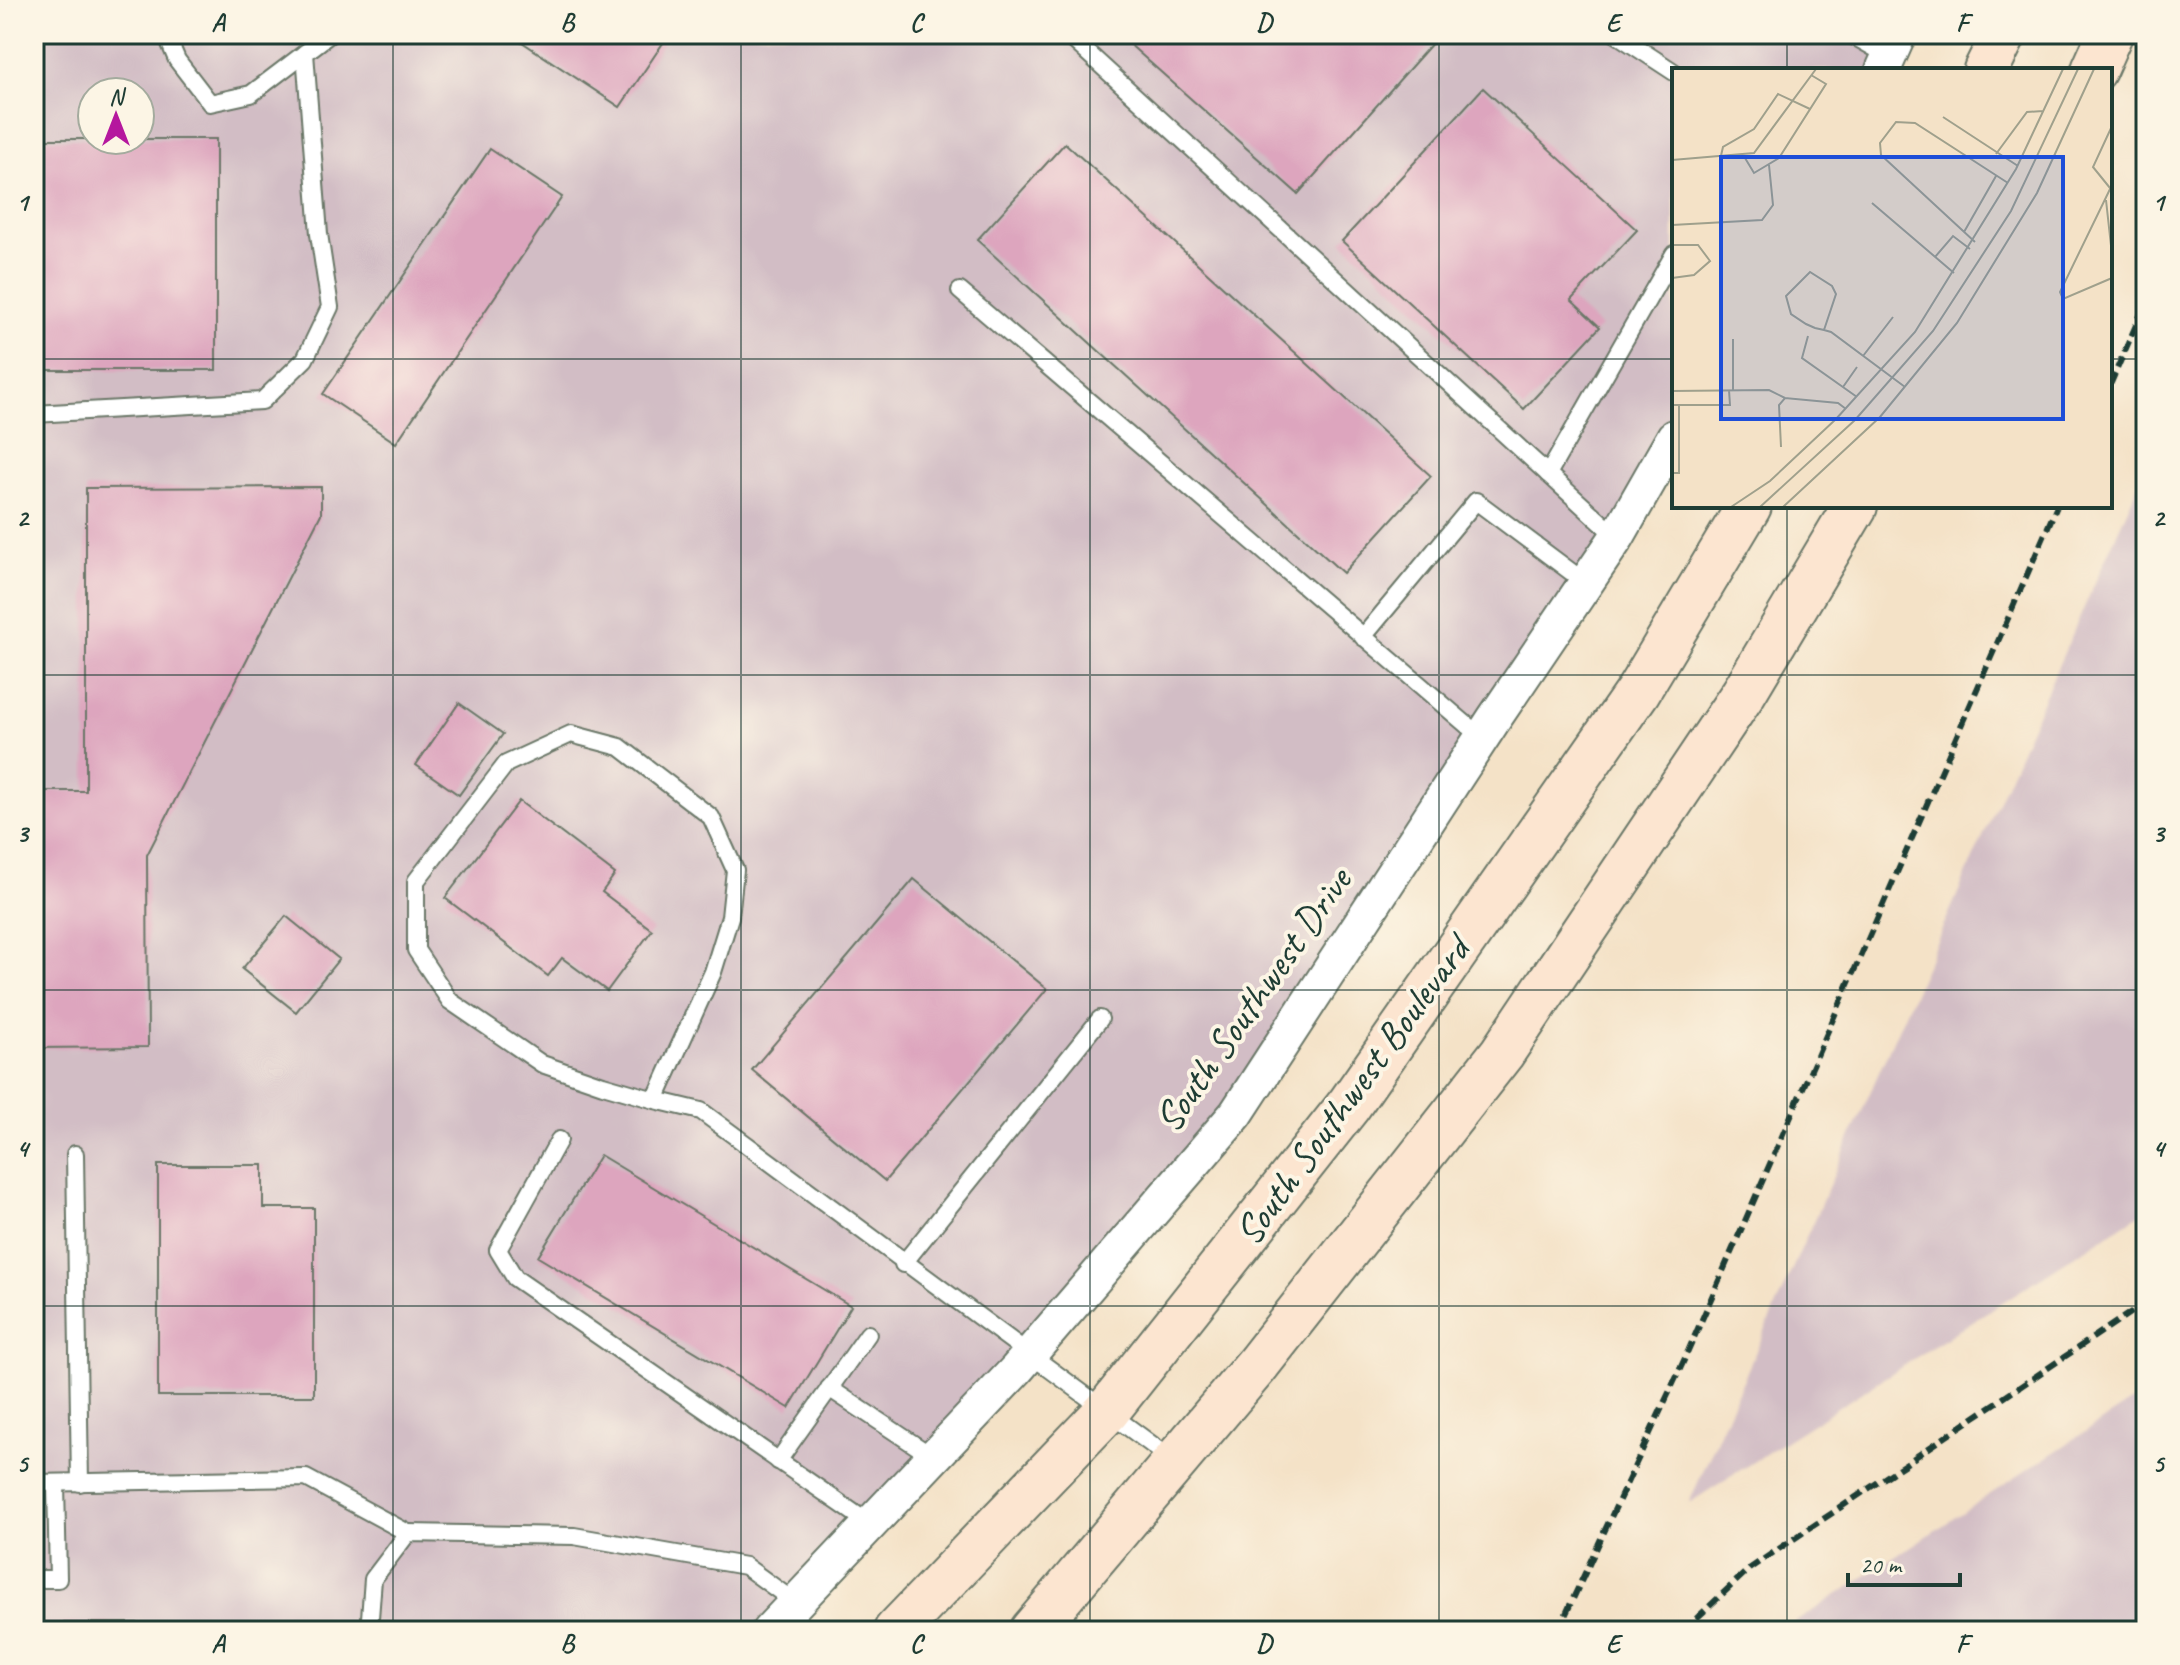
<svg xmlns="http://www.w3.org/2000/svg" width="2180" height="1665" viewBox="0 0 2180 1665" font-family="Caveat,sans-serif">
<rect width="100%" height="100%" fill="#fcf5e5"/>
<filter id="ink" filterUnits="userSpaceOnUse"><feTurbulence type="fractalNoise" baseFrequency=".0125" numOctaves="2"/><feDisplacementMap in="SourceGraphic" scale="16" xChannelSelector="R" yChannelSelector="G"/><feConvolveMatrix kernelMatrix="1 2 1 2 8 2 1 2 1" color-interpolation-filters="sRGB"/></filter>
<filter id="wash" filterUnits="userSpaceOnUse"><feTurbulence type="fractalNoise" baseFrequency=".006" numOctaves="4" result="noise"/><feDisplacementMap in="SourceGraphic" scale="32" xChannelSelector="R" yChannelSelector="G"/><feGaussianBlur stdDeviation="1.8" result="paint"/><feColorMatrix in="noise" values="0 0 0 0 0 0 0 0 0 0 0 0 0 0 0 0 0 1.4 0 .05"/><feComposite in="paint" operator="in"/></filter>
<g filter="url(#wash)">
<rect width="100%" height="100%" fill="#f4e2c7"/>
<!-- industrial -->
<g fill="#d2bdc5" fill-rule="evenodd">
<path d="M34,34H1889L1872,70H1674V437L1236,1114L1030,1354L750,1631H34ZM92,92H140V140H92Z"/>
<path d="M2146,467V1210L1689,1503Z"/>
<path d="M2146,1392V1631H1782Z"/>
</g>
<g id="blocks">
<!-- building -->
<g fill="#dda5be">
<path d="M510,34H669L620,107Z"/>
<path d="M1118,34H1429L1435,40L1298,194Z"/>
<path d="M1483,88L1637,230L1571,300L1600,327L1524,409L1342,241Z"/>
<rect x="34" y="139" width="182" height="231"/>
<path d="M1065,143L1431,476L1343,573L977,240Z"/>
<path d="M490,149L562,197L396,443L323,394Z"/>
<path d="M321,487V514L147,855L148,1047L34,1048V791H86V488Z"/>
<path d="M459,703L503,734L459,795L416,765Z"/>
<path d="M519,801L615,874L602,892L652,930L607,991L562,958L548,976L445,898Z"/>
<path d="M914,879L1047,989L885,1181L752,1070Z"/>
<path d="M286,916L339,959L296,1012L242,969Z"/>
<path d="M600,1155L851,1306L789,1408L538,1257Z"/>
<path d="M158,1165H263V1208H314V1396H158Z"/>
<path d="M34,1250H39L40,1370H34Z"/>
<rect x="34" y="1623" width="155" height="8"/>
</g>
</g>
</g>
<g filter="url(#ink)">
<use href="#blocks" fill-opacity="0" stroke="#6a7767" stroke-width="2"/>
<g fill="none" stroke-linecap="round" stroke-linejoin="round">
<!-- lane casing -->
<g stroke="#6a7767" stroke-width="20">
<g id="lane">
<path d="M166,34L177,60L210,103L251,94L330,34"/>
<path d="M1067,34L1617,537"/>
<path d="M1616,34L1674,72"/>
<path d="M1850,34L1889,56"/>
<path d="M960,291L1482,738"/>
<path d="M34,414L262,401L305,359L330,307L319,234L305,53"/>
<path d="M1548,474L1674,254"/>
<path d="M1363,637L1476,501L1586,583"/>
<path d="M655,1100L713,972L730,917L735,870L711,817L620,747L571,734L506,764L416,881V950L450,1001L542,1064L603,1085L655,1100L701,1111L1174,1461"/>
<path d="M559,1140L498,1250L515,1278L870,1524"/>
<path d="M75,1154L80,1483"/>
<path d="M903,1264L1100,1019"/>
<path d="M829,1388L933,1457"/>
<path d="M778,1461L868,1334"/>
<path d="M34,1483L306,1478L408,1533"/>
<path d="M34,1579H58L56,1483"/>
<path d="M369,1631L373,1579L408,1533L574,1536L745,1566L796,1603"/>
</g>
</g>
<!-- street casing -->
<g stroke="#6a7767" stroke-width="38">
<g id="street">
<path d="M1883,70L1899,34"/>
<path d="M769,1631L1016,1370L1236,1114L1494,719L1617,537L1674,437"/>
</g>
</g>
<!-- secondary casing -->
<g stroke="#6a7767" stroke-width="48">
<g id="secondary">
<path d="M1986,70L2004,34"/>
<path d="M2094,70L2110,34"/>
<path d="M896,1631L1107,1411L1349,1105L1638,691L1749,506"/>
<path d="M1032,1631L1257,1365L1502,1053L1743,694L1855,506"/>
</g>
</g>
<!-- lane -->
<use href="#lane" stroke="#fff" stroke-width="16"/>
<!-- street -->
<use href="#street" stroke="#fff" stroke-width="34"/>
<!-- secondary -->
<use href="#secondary" stroke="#fce5d0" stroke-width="44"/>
<!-- rail -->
<g stroke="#1f3d34" stroke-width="6" stroke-dasharray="12 6" stroke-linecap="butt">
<path d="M2110,385L2146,302"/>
<path d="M1558,1631L1686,1356L2057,506"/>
<path d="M1683,1631L1749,1569L2146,1302"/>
</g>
</g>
</g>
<!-- grid -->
<path fill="none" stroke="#1f3d34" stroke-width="2" stroke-opacity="0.55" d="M393,34V1631M741,34V1631M1090,34V1631M1439,34V1631M1787,34V70M34,359H1674M2110,359H2146M1787,506V1631M34,675H2146M34,990H2146M34,1306H2146"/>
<g text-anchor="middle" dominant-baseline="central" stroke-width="8" stroke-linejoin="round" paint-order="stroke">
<!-- street labels -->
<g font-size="40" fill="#1f3d34" stroke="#fcf5e5">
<text transform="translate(1253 1000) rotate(-55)">South Southwest Drive</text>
<text transform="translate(1352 1091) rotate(-54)">South Southwest Boulevard</text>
</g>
</g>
<!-- overview -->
<g transform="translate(1672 68)">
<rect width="440" height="440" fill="#f4e2c7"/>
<path fill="none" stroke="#9fa08c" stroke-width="2" d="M271,49L346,98M324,86L355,44L371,43M73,90L82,105L107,90L154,16L139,7M0,92L82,85L144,1M48,92L51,79L82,61L106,26L138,41M440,117L388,224L391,231L440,210M438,120L421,99L440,58M434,132L440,187M200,135L282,205M0,157L90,152L101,137L97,97M292,164L324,108M303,174L209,87L208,75L224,54L243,55L336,115M0,177H26L38,193L22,207L0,210M263,189L281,168L298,181M152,262L164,226L160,218L138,204L114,228L119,246L134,256L143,260L152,262L159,264L233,319M136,268L130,290L185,329M61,271V322M191,288L221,249M171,319L185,299M0,323L97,322L113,330M0,337H7V405H0M7,337H58L57,322M109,379L107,337L113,330L166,335L174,341M59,439L98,413L164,351L243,264L344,101L391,1M88,439L183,352L261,263L339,143L406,1M111,439L208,349L285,255L365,125L422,1"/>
<path fill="#1d4ed8" fill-opacity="0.15" stroke="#1d4ed8" stroke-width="4" d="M49,89H391V351H49Z"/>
<rect width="440" height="440" fill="none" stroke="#1f3d34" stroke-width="4"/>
</g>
<!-- margin -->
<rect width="2180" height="1665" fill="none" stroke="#fcf5e5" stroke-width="88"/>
<!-- north arrow -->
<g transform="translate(116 116)"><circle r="38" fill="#fcf5e5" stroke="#a4ab9e" stroke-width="2"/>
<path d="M0-6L14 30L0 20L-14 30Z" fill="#b5179e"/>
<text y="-12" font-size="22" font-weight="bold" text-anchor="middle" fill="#1f3d34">N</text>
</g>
<!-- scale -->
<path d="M1848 1573v12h112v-12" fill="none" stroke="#1f3d34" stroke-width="4"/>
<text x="1860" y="1573" font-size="24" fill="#1f3d34" stroke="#fcf5e5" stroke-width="6" paint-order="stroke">20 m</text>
<rect x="44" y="44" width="2092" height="1577" fill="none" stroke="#1f3d34" stroke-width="3"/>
<g font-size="26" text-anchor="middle" font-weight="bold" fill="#1f3d34">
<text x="218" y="31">A</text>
<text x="567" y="31">B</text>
<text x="916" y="31">C</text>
<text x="1264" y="31">D</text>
<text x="1613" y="31">E</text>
<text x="1962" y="31">F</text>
<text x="22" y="211">1</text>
<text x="2158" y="211">1</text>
<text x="22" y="526">2</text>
<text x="2158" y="526">2</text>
<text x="22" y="842">3</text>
<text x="2158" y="842">3</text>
<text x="22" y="1157">4</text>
<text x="2158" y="1157">4</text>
<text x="22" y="1472">5</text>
<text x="2158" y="1472">5</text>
<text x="218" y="1652">A</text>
<text x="567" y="1652">B</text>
<text x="916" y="1652">C</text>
<text x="1264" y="1652">D</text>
<text x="1613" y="1652">E</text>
<text x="1962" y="1652">F</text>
</g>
</svg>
